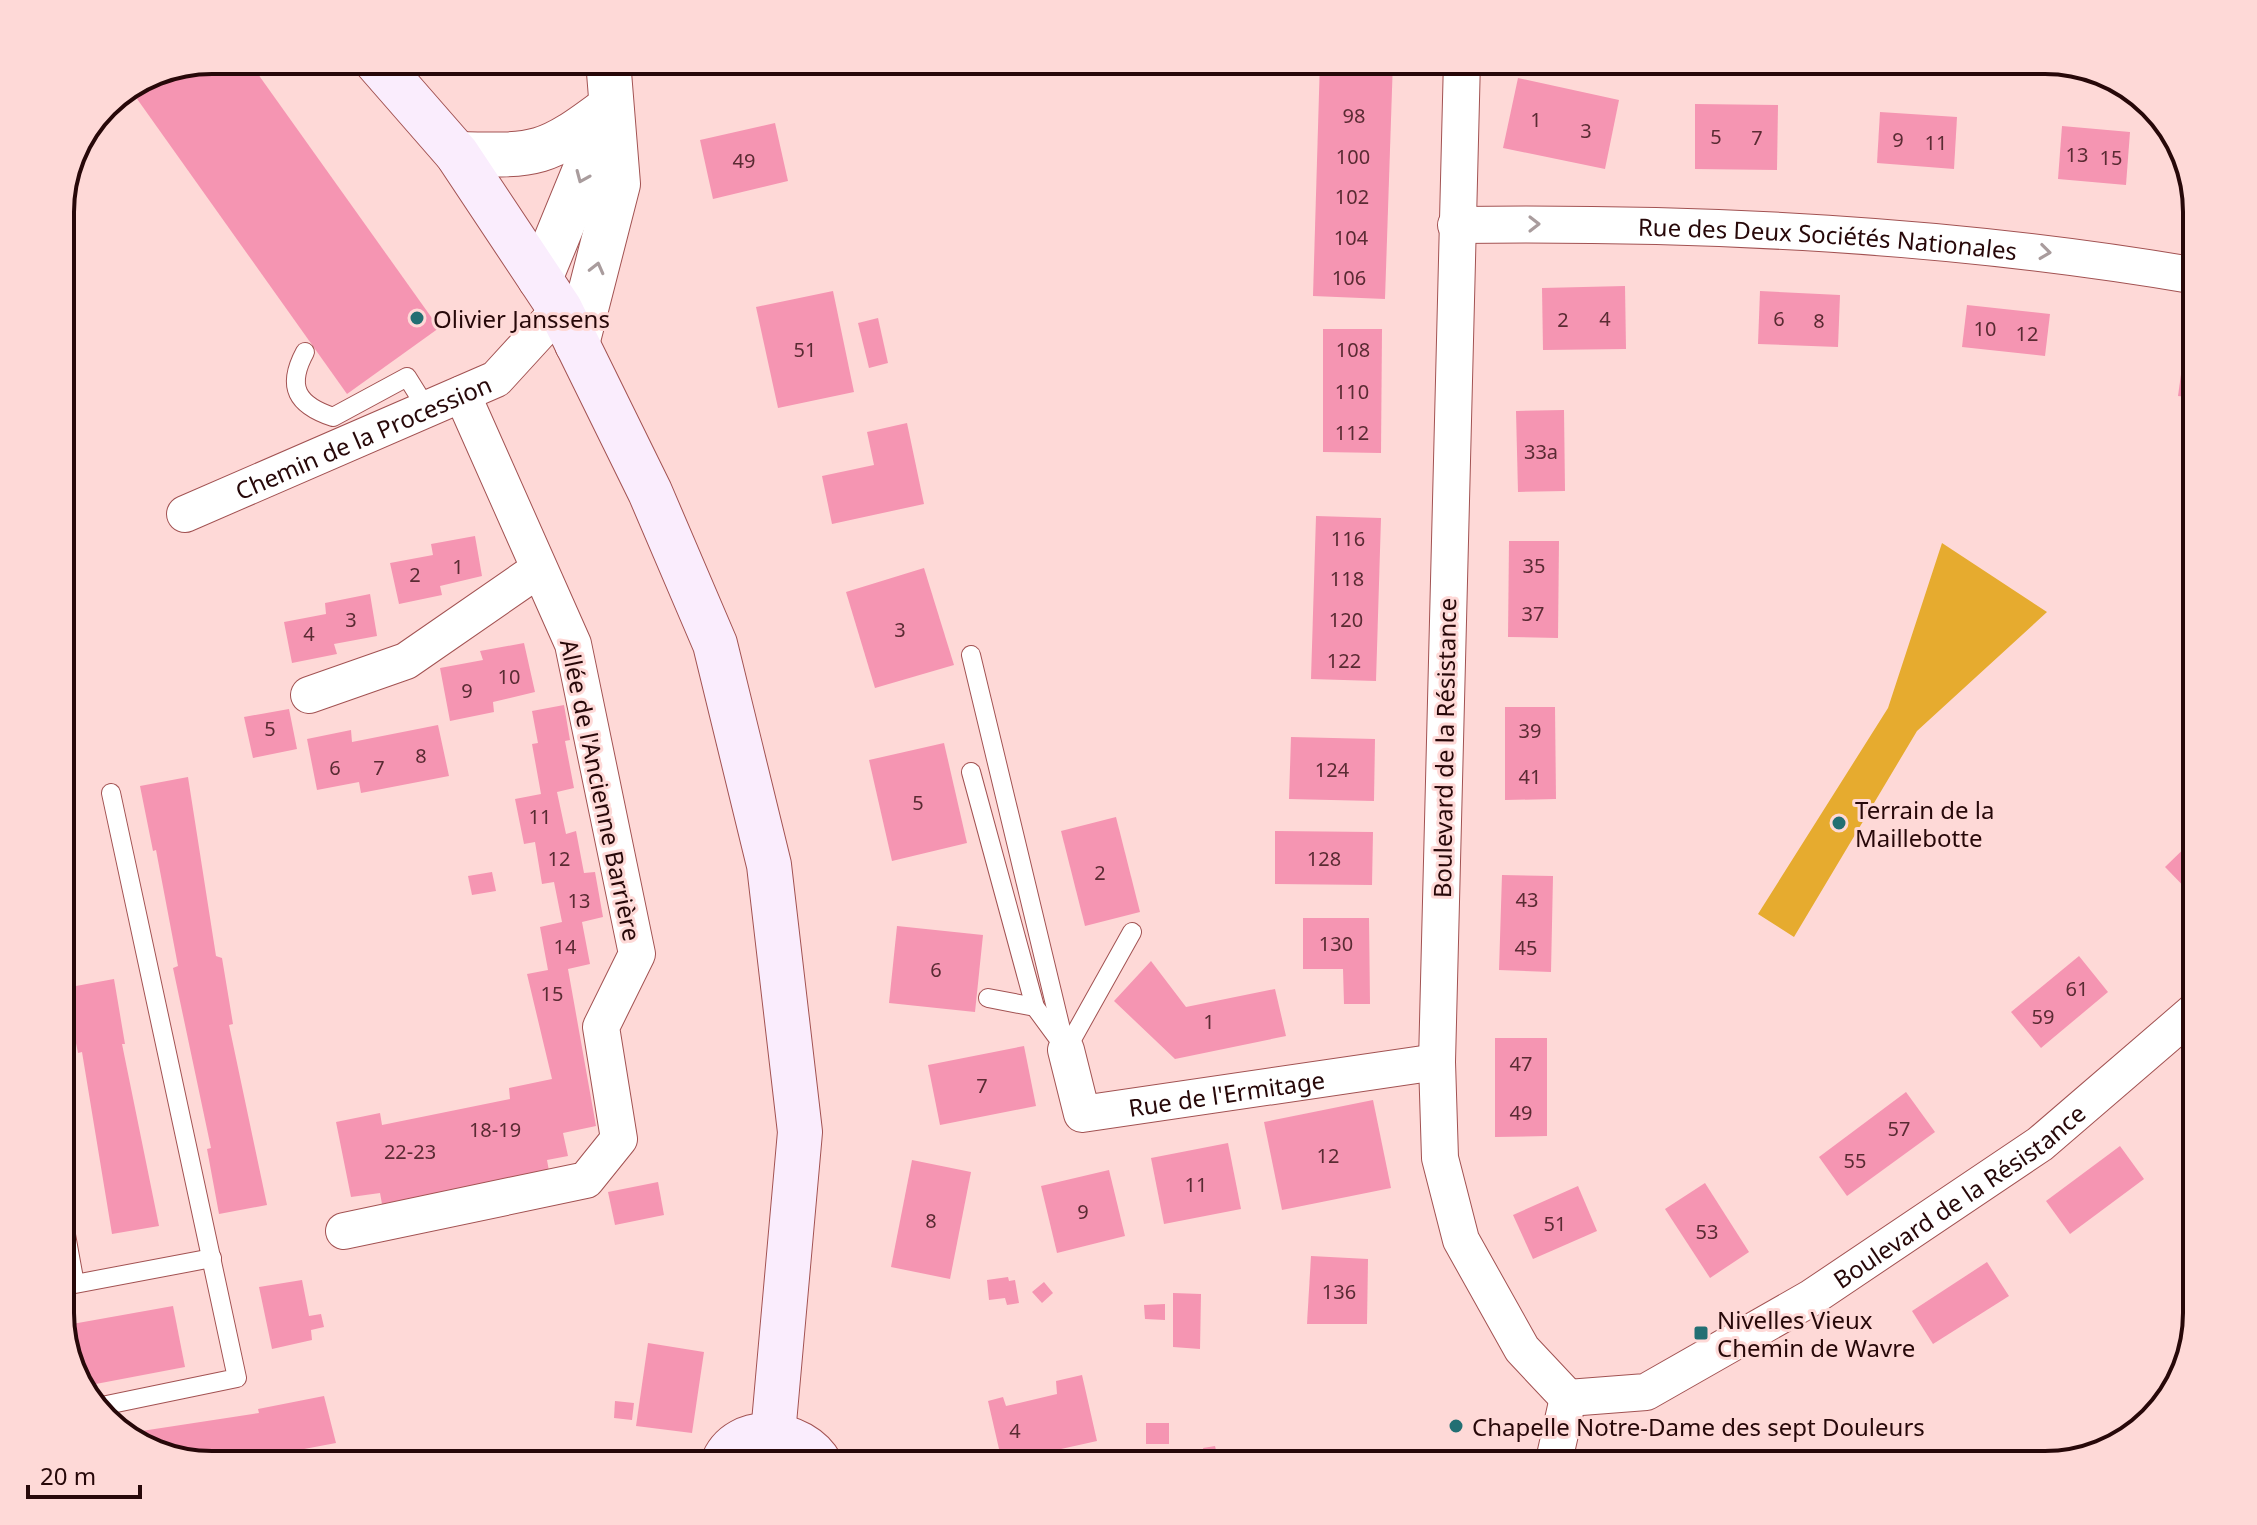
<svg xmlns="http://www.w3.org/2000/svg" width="2257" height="1525" viewBox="0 0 2257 1525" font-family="'Noto Sans',sans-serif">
<rect width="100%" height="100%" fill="#fed9d7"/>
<!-- green -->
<path fill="#e6ab2f" d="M1942,543L2047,612L1917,731L1794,937L1758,914L1888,708Z"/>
<!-- building -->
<g fill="#f595b2">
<path d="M212,60H248L439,328L347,394L135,96L175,67Z"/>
<path d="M1320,60H1393L1385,299L1313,296Z"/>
<path d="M1518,78L1619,100L1605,169L1503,148Z"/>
<path d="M1695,104L1778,105L1777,170L1695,169Z"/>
<path d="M1880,112L1957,117L1954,169L1877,163Z"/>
<path d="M775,123L788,181L713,199L700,140Z"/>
<path d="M2062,126L2130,132L2126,185L2058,179Z"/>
<path d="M1625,286L1626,349L1543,350L1542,288Z"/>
<path d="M833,291L854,392L778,408L756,307Z"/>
<path d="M1760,291L1840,295L1838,347L1758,344Z"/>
<path d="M1967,305L2050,314L2045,356L1962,347Z"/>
<path d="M878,318L888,363L869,368L858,323Z"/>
<path d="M1323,329H1382L1381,453L1323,452Z"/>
<path d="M2187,331L2197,332V398L2178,396Z"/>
<path d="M1564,410L1565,491L1518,492L1516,411Z"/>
<path d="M907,423L924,504L832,524L822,476L874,465L867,432Z"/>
<path d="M1316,516L1381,518L1376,681L1311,679Z"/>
<path d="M475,536L482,576L440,586L442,595L399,604L390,563L433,555L431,544Z"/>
<path d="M1509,541H1559L1558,638L1508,637Z"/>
<path d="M924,568L954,665L875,688L846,592Z"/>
<path d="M370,594L377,636L334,644L337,654L292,663L284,622L326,614L325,603Z"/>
<path d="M524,643L535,692L493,702L494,712L450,721L440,668L483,660L480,651Z"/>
<path d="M564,705L570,740L565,741L574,788L557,792L566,834L576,831L584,873L595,872L603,917L582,922L590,964L568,969L596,1126L563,1133L568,1156L547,1160L549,1171L382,1204L380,1193L351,1197L336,1122L380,1113L382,1125L510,1099L509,1088L552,1079L527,974L548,970L540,927L562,922L554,882L542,884L535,842L524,844L515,799L541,794L532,744L538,743L532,711Z"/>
<path d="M1505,707H1555L1556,799L1505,800Z"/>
<path d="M289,709L297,749L253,758L244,717Z"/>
<path d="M438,725L449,776L361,793L359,782L317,790L307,739L351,730L352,742Z"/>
<path d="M1291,737L1375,739L1374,801L1289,799Z"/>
<path d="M944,743L967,843L892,861L869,760Z"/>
<path d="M188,777L216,956L222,958L233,1024L229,1025L267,1205L219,1214L207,1149L211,1148L173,968L178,966L156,850L153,851L140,786Z"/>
<path d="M1116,817L1140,912L1085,926L1061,831Z"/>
<path d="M1275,831L1373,832L1372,885L1275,884Z"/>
<path d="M2197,836V900L2165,867Z"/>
<path d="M492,872L496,891L472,895L468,876Z"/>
<path d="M1502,875L1553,876L1551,972L1499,970Z"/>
<path d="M1303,918H1369L1370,1004H1344L1343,969H1303Z"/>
<path d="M897,926L983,935L975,1012L889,1003Z"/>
<path d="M2079,956L2108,992L2041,1048L2011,1012Z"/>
<path d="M1151,961L1186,1007L1275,989L1286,1036L1175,1059L1114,1001Z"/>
<path d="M114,979L125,1044H122L159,1226L112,1234L82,1052L78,1053L65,988Z"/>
<path d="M1495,1038H1547V1136L1495,1137Z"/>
<path d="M1024,1046L1036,1106L940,1125L928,1065Z"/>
<path d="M1906,1092L1935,1132L1847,1196L1819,1157Z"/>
<path d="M1373,1100L1391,1188L1282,1210L1264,1122Z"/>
<path d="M1228,1143L1241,1209L1164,1224L1151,1158Z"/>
<path d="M2120,1146L2144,1179L2070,1234L2046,1201Z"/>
<path d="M912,1160L971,1172L950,1279L891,1267Z"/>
<path d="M1109,1170L1125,1236L1057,1253L1041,1186Z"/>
<path d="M658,1182L664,1215L615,1225L608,1192Z"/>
<path d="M1705,1183L1749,1252L1710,1278L1665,1209Z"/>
<path d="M1578,1186L1597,1231L1533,1259L1513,1215Z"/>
<path d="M1311,1256L1368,1259L1367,1324H1307Z"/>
<path d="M1987,1262L2009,1296L1933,1344L1912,1311Z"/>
<path d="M1008,1277L1009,1281L1015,1280L1019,1303L1007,1305L1005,1298L989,1300L987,1280Z"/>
<path d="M302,1280L309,1316L321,1314L324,1327L311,1330L312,1340L272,1349L259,1287Z"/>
<path d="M1044,1282L1053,1293L1042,1303L1032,1292Z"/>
<path d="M1173,1293L1201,1294L1200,1349L1173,1347Z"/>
<path d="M1165,1304V1320L1145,1319L1144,1305Z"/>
<path d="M173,1306L185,1367L80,1387L61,1326Z"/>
<path d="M648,1343L704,1352L692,1433L636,1426Z"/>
<path d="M1082,1375L1097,1441L1002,1462L988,1401L1003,1397L1006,1406L1057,1394L1056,1381Z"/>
<path d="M324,1396L336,1443L267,1456L265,1452L206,1463L127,1439L122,1434L259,1413L258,1409Z"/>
<path d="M615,1401L634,1403L632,1420L614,1418Z"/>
<rect x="1146" y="1423" width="23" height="21"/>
<path d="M1215,1446L1219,1463L1207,1465L1203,1448Z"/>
</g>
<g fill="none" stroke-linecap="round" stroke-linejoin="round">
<!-- service casing -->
<g stroke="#a25252" stroke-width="20">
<g id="service">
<path d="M305,352C286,387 297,405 333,417L407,377L427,409"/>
<path d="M971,655L1066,1050"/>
<path d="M971,772L1035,1007L1060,1041"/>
<path d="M988,998L1035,1007"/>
<path d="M1066,1050L1132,932"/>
<path d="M60,1202L75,1284L212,1258"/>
<path d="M97,1407L237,1378L111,793"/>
</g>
</g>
<!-- minor casing -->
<g stroke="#a25252" stroke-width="38">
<g id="minor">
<path d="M1462,60L1437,1062L1440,1158L1461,1240L1522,1349L1568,1398"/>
<path id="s1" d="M1456,225C1705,222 1952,234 2197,276"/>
<path id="s2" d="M185,514L496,379L560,309"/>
<path d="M309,695L406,661L539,569"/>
<path id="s3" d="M1066,1050L1082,1114L1437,1062"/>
<path d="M344,1231L586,1180L619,1139L601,1027L637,954L573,644L462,394"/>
<path id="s4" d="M1568,1398L1646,1392L1811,1298L2040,1144L2197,1009"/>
<path d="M1553,1465L1568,1398"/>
</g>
</g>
<!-- tertiary casing -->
<g stroke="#a25252" stroke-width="46">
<g id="tertiary">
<path d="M457,154C538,156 545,156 610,107"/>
<path d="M540,279L609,111"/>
<path d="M577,344L618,184L608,60"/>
</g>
</g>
<!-- secondary casing -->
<g stroke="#a25252" stroke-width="46">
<g id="secondary">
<path d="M375,60L457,154L560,309L650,492L715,644L769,865L800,1132L773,1434"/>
<path d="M722,1465C737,1421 803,1430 821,1465"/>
</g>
</g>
<!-- service -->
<use href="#service" stroke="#fff" stroke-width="18"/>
<!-- minor -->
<use href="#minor" stroke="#fff" stroke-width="36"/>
<!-- tertiary -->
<use href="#tertiary" stroke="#fff" stroke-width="44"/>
<!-- secondary -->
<use href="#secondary" stroke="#faedfd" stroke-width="44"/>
</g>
<!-- one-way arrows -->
<defs><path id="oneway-chevron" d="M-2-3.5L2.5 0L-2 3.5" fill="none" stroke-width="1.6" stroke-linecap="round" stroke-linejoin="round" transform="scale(2)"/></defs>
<g stroke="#a99c9d">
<use href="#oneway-chevron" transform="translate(582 177) rotate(113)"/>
<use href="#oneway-chevron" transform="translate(1534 224)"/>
<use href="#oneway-chevron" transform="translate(2045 252) rotate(7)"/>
<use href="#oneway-chevron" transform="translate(597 268) rotate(-76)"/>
</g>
<!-- markers -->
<g fill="#236f73" stroke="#fed9d7" stroke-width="3">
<circle cx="417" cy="318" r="8"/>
<circle cx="1839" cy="823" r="8"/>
<rect x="1693" y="1325" width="16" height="16" rx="4"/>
<circle cx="1456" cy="1426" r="8"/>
</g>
<g text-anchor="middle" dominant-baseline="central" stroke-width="6" stroke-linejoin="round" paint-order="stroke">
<!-- number labels -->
<g font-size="20" fill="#5a2b33">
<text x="1354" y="115">98</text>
<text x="1536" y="119">1</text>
<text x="1586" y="130">3</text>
<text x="1716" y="136">5</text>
<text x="1757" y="137">7</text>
<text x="1898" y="139">9</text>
<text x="1936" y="142">11</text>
<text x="2077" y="154">13</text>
<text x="1353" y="156">100</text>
<text x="2111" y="157">15</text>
<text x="744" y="160">49</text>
<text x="1352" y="196">102</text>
<text x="1351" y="237">104</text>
<text x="1349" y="277">106</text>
<text x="1605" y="318">4</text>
<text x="1779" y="318">6</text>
<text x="1563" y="319">2</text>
<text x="1819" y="320">8</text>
<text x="1985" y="328">10</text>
<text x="2027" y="333">12</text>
<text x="805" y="349">51</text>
<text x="1353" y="349">108</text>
<text x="1352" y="391">110</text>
<text x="1352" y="432">112</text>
<text x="1541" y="451">33a</text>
<text x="1348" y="538">116</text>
<text x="1534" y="565">35</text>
<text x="458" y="566">1</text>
<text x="415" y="574">2</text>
<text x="1347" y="578">118</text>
<text x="1533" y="613">37</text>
<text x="351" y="619">3</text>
<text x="1346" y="619">120</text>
<text x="900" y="629">3</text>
<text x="309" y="633">4</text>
<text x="1344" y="660">122</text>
<text x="509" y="676">10</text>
<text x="467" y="690">9</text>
<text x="270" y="728">5</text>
<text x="1530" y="730">39</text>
<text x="421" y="755">8</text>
<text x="335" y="767">6</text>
<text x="379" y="767">7</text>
<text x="1332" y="769">124</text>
<text x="1530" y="776">41</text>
<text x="918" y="802">5</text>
<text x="540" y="816">11</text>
<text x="559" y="858">12</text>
<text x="1324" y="858">128</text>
<text x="1100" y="872">2</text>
<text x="1527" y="899">43</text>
<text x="579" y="900">13</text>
<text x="1336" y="943">130</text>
<text x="565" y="946">14</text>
<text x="1526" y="947">45</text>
<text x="936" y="969">6</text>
<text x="2077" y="988">61</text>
<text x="552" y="993">15</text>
<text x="2043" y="1016">59</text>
<text x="1209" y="1021">1</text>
<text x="1521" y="1063">47</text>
<text x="982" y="1085">7</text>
<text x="1521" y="1112">49</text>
<text x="1899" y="1128">57</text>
<text x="495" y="1129">18-19</text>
<text x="410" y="1151">22-23</text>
<text x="1328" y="1155">12</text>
<text x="1855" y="1160">55</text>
<text x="1196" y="1184">11</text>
<text x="1083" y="1211">9</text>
<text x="931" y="1220">8</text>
<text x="1555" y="1223">51</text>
<text x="1707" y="1231">53</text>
<text x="1339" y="1291">136</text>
<text x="1015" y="1430">4</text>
</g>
<!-- street labels -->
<g font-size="24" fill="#270809" stroke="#fed9d7">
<text stroke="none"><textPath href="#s1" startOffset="372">Rue des Deux Sociétés Nationales</textPath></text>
<text stroke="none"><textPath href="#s2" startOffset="194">Chemin de la Procession</textPath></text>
<text transform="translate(1444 748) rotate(-89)">Boulevard de la Résistance</text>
<text transform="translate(601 790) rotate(78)">Allée de l'Ancienne Barrière</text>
<text stroke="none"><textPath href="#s3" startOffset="212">Rue de l'Ermitage</textPath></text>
<text stroke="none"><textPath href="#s4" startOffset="448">Boulevard de la Résistance</textPath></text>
</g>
<!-- poi labels -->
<g font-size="24" fill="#270809" stroke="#fed9d7" text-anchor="start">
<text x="433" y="318">Olivier Janssens</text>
<text x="1855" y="809">Terrain de la<tspan x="1855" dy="28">Maillebotte</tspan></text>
<text x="1717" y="1319">Nivelles Vieux<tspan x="1717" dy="28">Chemin de Wavre</tspan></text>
<text x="1472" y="1426">Chapelle Notre-Dame des sept Douleurs</text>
</g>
</g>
<!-- crop -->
<path d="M0 0H2257V1525H0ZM212 74H2045A138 138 0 0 1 2183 212V1313A138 138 0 0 1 2045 1451H212A138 138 0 0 1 74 1313V212A138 138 0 0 1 212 74Z" fill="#fed9d7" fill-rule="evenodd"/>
<path fill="none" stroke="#270809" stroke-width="4" d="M212 74H2045A138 138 0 0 1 2183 212V1313A138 138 0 0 1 2045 1451H212A138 138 0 0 1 74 1313V212A138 138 0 0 1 212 74Z"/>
<!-- scale -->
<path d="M28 1485v12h112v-12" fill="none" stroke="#270809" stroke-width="4"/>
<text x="40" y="1485" font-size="24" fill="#270809" stroke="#fed9d7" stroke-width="6" paint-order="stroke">20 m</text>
</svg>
